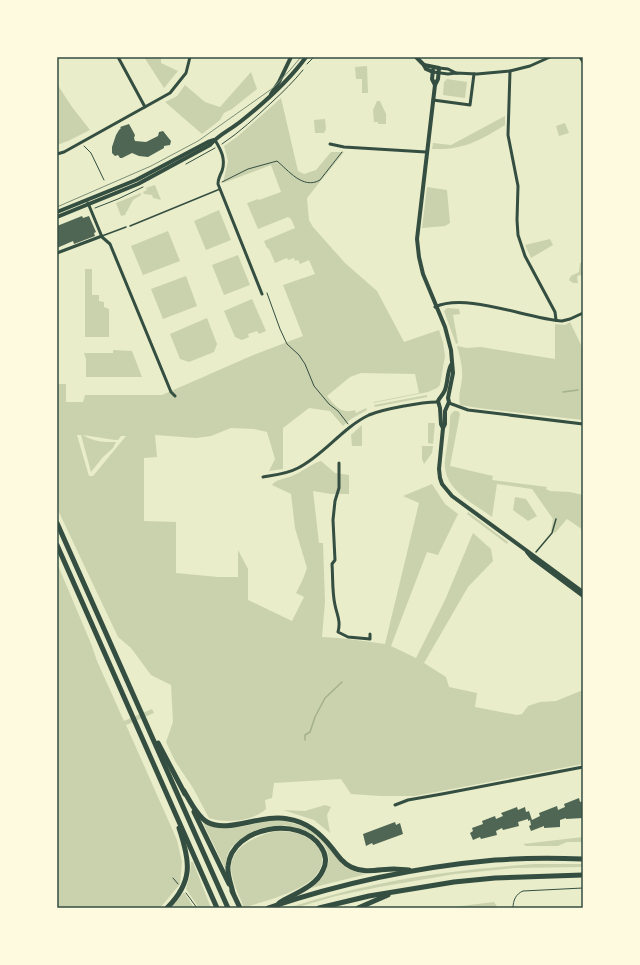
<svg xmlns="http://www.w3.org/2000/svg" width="640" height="965" viewBox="0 0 640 965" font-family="Arial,sans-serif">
<rect width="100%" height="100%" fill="#e9edc9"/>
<!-- green -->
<g fill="#cad2ad" fill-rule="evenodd">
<path d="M144,57H161V63L178,71L164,88Z"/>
<path d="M367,66L368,93H362V79H356L355,67Z"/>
<path d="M251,72L257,89L232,109L224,113L220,120L202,134L165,102L177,96L185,85L205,102L220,107Z"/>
<path d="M447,79L467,82L465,98L443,95L444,82Z"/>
<path d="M57,84L72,107L90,130L68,141L57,145Z"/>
<path d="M281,98L298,171L304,174L316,170L331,152H344L307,198L309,220L313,227L345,263L377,291L404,342L439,330L443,342L445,356L440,385L437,388L428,392L373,403L374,402L419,393L415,374L361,373L350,377L327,396C334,405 342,415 355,410L356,413L366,408L367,410L351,419L343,426L330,411L309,408L283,428V469L269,471L275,459L267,432L254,429L231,428L211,436L196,438L155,435L157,457L144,458V521L176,522V573L218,577H238V550L248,569V600L292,621L304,597L296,593L303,579L307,568L295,528L291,494L272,485C276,479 285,479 292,476C302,472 311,464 321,461L335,473L349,475V494H331L313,491L319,543H323L325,602L322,637C343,638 364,641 385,644L419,503L403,496L432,484L445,504L458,514L438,555L427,552L391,646L416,658L445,600L473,533L491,549L493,561L468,587L424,663L446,677L449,687L477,693L475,707L517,715L522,714L528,706L540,702L556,701L583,690V764L415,796H380L351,794L341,779L274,783L272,798L265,800L266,809C253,821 226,824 209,818L193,788L175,761L166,742L173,722L171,685L151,675L131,648L118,637L57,508V384H66V402H83L85,395H162L251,356L303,336L283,285L315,274L309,260L300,264L298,260L295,261L294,258L288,260L287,258L275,263L269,249L267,248L264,241L295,228L291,219L288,217L258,229L247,203L258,199L259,200L281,192L271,165L223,183L228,161L224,146L237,137ZM77,435H81L91,472L103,457L113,448L116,442C105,442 93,442 83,435L115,440H118L121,436H126L93,476H89Z"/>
<path d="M377,101H380L386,114V124H378V122H374L373,110Z"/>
<path d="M505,116V125C479,141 464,150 432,149L433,143L451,145Z"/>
<path d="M325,119L326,129L324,133H315L314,120Z"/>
<path d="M565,123L569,133L559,136L556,126Z"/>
<path d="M155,185L161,200L153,198L152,195L144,194L143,192L147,190L146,188Z"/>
<path d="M427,187L447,190L450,223L445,226L422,228Z"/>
<path d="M141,193V195L133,200L125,215L121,216L116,203Z"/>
<path d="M219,210L231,240L206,250L194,221Z"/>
<path d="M168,231L180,261L143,275L131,246Z"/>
<path d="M550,239L553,245L531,258L525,245Z"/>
<path d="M238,255L250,285L224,295L212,265Z"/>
<path d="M583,262V276L579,275L577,277L578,283H573L569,280C571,274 574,275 579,272L580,263Z"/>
<path d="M85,269H92V295H99V301L104,302V307L109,309V337H85Z"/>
<path d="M186,276L197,306L163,319L151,289Z"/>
<path d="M252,299L266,331L259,334L257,331L248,334L249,337L242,340L235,337L224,311Z"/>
<path d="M447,308L459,309L460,314L453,315L458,343L456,344L444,311Z"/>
<path d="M207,318L217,344L214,352L189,362L180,359L170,334Z"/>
<path d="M570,322L583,349V420L478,408L460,405C458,395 461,388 462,379C463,367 460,357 457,346L467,348L481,347L555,359V324L565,325Z"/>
<path d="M113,350L132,351L142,377H86V359L84,353H113Z"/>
<path d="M427,395V397L375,407L374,405Z"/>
<path d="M454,411H458L460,414L450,466L493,476L492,480L547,487L546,489L550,491L570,492L583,495V530L567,519L555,533L551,531L553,519L532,489L497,484L492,517C472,502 442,489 445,460C447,445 450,431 450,417L451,414Z"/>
<path d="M428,423H435L433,444L428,443Z"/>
<path d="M362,425V446H352L351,435Z"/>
<path d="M422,446H433L432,453L424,464L422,459Z"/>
<path d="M515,497L526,499L537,516L528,521L513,510Z"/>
<path d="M468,512L508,542L507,544L467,514Z"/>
<path d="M57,563L92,646L97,661L124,721L152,709L154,713L126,725L177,840L182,862L180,884L160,908H57Z"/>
<path d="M325,805L331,807L327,815L330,833L314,820L283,810L305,811Z"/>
<path d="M276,820C294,822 309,827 322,839C341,857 336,870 367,874L311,888C316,882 323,878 326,870C337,845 310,829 289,826C280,825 270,826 262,828C251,831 238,840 231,848C227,854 226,862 225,868L203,823C227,835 252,822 276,820Z"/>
<path d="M276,831C292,831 307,834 317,846C321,851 322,855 322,860C322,889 265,900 244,908C240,897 234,886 232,875C226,848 255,836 276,831Z"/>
<path d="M583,837V842H567L558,846H526L523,844Z"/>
<path d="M191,862H193L211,908H199L186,889L190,875Z"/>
<path d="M534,864H583V867L515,868L455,874L379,887L336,896L295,908H287C317,899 348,890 379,884C430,873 482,868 534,864Z"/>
<path d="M184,892L194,908H171Z"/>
<path d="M494,902L498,908H445Z"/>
</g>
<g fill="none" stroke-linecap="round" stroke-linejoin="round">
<!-- stream -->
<g stroke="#a3b18a" stroke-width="1.5">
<path d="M563,392L578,390"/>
<path d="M305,740V735L310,732L315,717L325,698L342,682"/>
</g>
</g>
<!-- building -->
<g fill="#4f6655">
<path d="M129,124L135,135L134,138L135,141L146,142L158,136L159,132L163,131L171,141L170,145L164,146V148L148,157L139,156L132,153L122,158H120L118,155L115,156L112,153V147L116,135L119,130L121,128L120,127Z"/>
<path d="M82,216L83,218L89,216L96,232L94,233L95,236L74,244L73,241L57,248V226Z"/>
<path d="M579,798L580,802L583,801V818L566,819V818L560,820V827L544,828V826L531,831L529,826L531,825L530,820L528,821V819L518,822L519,826L503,830L502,828L496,831L497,835L481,839L480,837L473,840L470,833L473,831L472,828L483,824L482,821L495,816L496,819L503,816L501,813L517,807L518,810L525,807L526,812L529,811L532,820L540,816L539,813L557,806L558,810L565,807L564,804Z"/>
<path d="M395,822L396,825L400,823L403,834L373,845L372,843L366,846L363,834Z"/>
</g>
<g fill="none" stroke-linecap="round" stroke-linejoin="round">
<!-- path -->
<g stroke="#344e41" stroke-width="1">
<path d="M307,64L314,57"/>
<path d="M222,144C240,132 256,117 272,102C283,92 294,81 303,70"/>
<path d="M84,146L91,153L104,180"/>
<path d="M186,164L215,148"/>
<path d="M222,182L248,169L277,161C288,170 303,190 320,180L342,152"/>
<path d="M95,208L118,199L143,187"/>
<path d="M267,293L280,329L287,344L299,355L305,364L314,386L329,404L338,411L348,424"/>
<path d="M173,878L178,884"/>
<path d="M186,893L197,908"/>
<path d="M513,908C513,900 516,894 523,891L583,888"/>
</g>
<!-- service -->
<g stroke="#344e41" stroke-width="1.5">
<path d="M130,226L220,189"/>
<path d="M102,236L126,227"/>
<path d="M536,552L552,533L556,519"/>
</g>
<!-- minor -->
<g stroke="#344e41" stroke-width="3">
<path d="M118,57L145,107"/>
<path d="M580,57L583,62"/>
<path d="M439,68L448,69L456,73"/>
<path d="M510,71L508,135L518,186L517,220L518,235L525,256L555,312L556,320"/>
<path d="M433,72L448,74L456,73L477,74L510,71L530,66L550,57"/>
<path d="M433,100L470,105L474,74"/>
<path d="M215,140C221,150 226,159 222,171C220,175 218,179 218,184L262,294"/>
<path d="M330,144L344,147L426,152"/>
<path d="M57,154L64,152L170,93L186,73L190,57"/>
<path d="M88,203L102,237L110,244L171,392L175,396"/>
<path d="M57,253L102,236"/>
<path d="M435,307C466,292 528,319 562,321L570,319L583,313"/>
<path d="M449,403L468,410L583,424"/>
<path d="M339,463V488L335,501L333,520L335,560L332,564C333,577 332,592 335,605C337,615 341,621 338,632L348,637L370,639V634"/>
<path d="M263,477C275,475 287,474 298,468C324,455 342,428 369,415C383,409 422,402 437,402"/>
<path d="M395,805L408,800L442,794L583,767"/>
</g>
<!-- secondary -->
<g stroke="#344e41" stroke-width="4">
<path d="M416,57L424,65L426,69L433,72"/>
<path d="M424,65L439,68L438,79L435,85L417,239L419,257L423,274L445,327L451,350L453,373L448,398L449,402L445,411V424L443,428L439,469L440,478L442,484L452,496L583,592"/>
<path d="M433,70L432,79L435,85"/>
<path d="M271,94L279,82L291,57"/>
<path d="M57,212L136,180L208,142L214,140"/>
<path d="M57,217L138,184L210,145C218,135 230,130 240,122C264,103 288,82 306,57"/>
<path d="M443,428L441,424L440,408L438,401C440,397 443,395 445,390C448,382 447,373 451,365"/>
<path d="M527,552L532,558L583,596"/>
</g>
<!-- trunk -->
<g stroke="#344e41" stroke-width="5">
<path d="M57,523L228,908"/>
<path d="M57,545L217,908"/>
<path d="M158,743L185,794"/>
<path d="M184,791C190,801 197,816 207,822C228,834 262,813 288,819C307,822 320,833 332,848C338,856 343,863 351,867C365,874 380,869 394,869C399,869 404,870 409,870"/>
<path d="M194,812L229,884"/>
<path d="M232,891L240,908"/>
<path d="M233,893C231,884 227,874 228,866C232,826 301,815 321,847C326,854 327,863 323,870C316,887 293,894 279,903"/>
<path d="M167,908C194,881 190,861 179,828"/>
<path d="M268,908C341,883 418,867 495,860C524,858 554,858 583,859"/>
<path d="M319,908L369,896L454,882L495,878L583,875"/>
<path d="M358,908L388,895"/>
</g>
<!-- tram -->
<path stroke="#7c8e77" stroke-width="1" d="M57,207L151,166L198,141L273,88L290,70L301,57"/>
</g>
<!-- border -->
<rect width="640" height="965" fill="none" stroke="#fefae0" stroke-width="116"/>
<rect x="58" y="58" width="524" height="849" fill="none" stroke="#344e41" stroke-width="1.5"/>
</svg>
